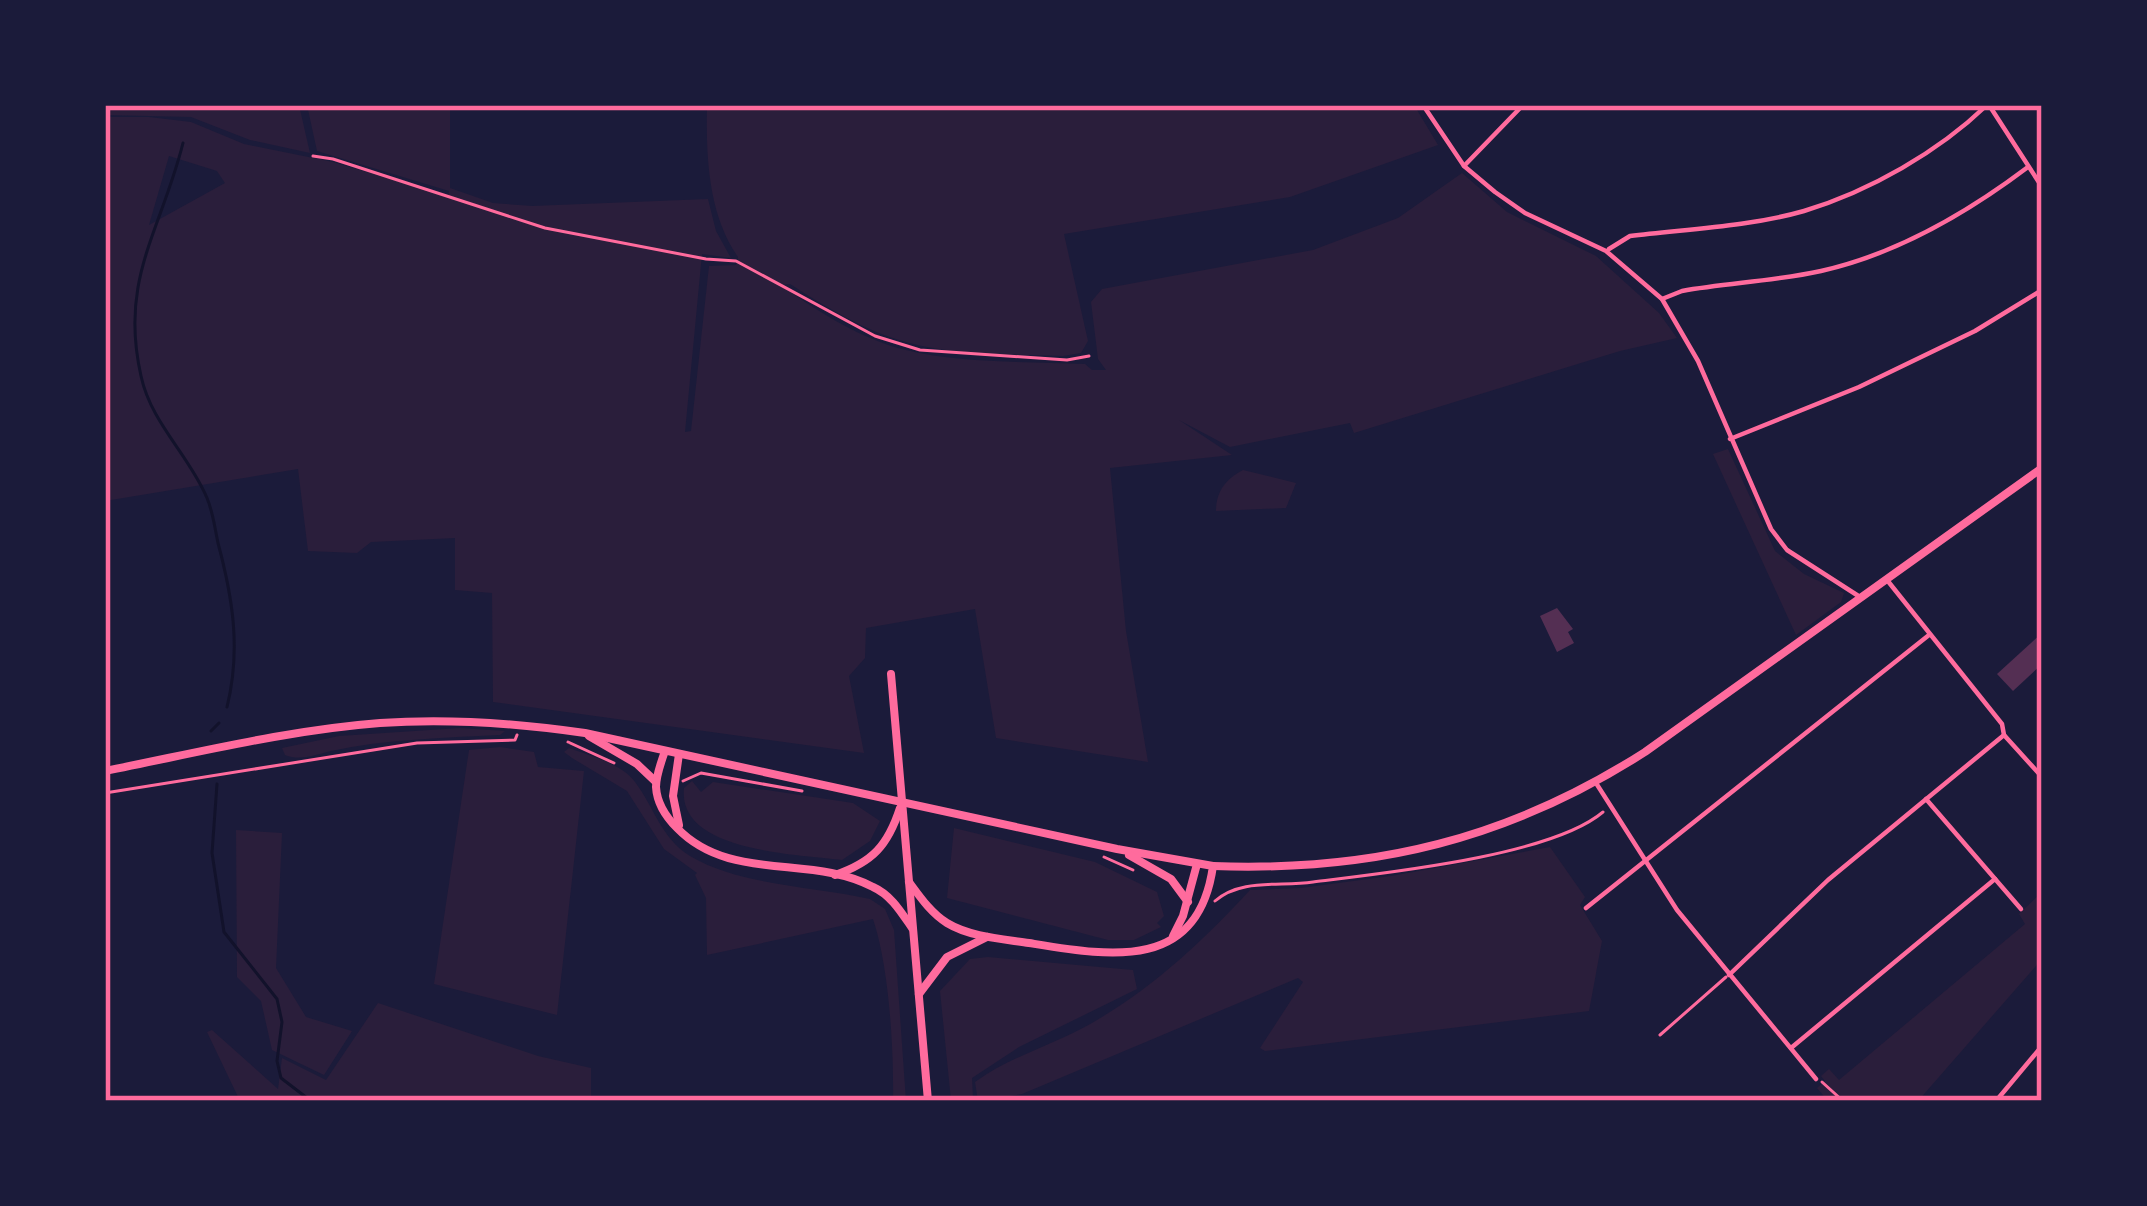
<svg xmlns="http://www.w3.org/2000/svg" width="2147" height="1206" viewBox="0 0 2147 1206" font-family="Poppins,sans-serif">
<rect width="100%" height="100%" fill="#1b1b3a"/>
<!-- green -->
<g fill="#2a1e3b" fill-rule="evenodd">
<path d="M105,105H299L310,153L250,140L191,117L105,115Z"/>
<path d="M307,105H450V188L493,203L532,206L708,199L716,231L731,258L702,254L685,432L691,431L709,266L736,265L738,257C708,214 706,156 707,105H1414L1438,145L1290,197L1064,234L1088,341L1081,353L1063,356C1011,354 956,356 906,342C865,331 826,307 790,284L781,285C816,311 863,340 906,350C963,364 1026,361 1085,364L1092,370H1106L1098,359L1091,302L1102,289L1313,250L1398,218L1462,173L1507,212L1596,256L1659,313L1677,338L1620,351L1354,433L1350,423L1230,447L1179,420L1232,455L1110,468L1126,631L1148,762L996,738L975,609L866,628L865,658L849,676L864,753L493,702L492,593L455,590V538L371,542L357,553L308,551L298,469L105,501V117H149L191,122L244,144L333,162L448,196L449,191L317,151ZM169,156L217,171L225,183L149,225Z"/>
<path d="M1728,449L1775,551L1804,574L1844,593L1841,602L1796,635L1713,454Z"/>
<path d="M1243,470L1296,483L1286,508L1216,511C1216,491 1226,479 1243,470Z"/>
<path d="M460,728L505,731L500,735C443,738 386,739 331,751C315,755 300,761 285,755L282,748L339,736Z"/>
<path d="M500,747L534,752L538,767L584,771L557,1015L434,984L469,750Z"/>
<path d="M569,748C590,756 621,763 635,782C654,807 661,838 690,856C741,886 813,886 870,899L885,909L894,930L906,1101H893C894,1050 889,966 873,919L707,955L706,898L695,875L697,873L664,849L627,791L572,758L564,752Z"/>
<path d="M692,781L701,792L713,782L853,803L880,821L870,841L842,860C797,854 677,852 684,788Z"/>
<path d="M954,828L1095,862L1157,892L1164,916L1157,923L1161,927L1134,940H1108L947,898Z"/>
<path d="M236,830L282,833L276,968L306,1017L352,1031L324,1075L272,1050L261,1001L237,977Z"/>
<path d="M1550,847L1585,897L1580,905L1602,941L1589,1011L1265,1051L1260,1048L1303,982L1298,978L1022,1094L978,1101L975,1082C1011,1056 1054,1045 1092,1023C1154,987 1202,942 1250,890L1301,888L1391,876Z"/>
<path d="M2042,892V959L1918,1101H1828L1817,1088L1825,1081L1821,1076L1829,1069L1839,1080L2025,924L2019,914Z"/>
<path d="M988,957L1133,970L1137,989L1019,1047L972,1078L973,1099L951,1100L940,991L970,959Z"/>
<path d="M378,1003L538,1056L591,1068V1101H240L207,1032L212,1030L278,1089L282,1058L326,1080Z"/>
</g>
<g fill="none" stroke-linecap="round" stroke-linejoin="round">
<!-- stream -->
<g stroke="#12122b" stroke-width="3">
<path d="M183,143C161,231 119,279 141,376C151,423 189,455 207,498C213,512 215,529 218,543C233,599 241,650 227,707"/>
<path d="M211,731L219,723"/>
<path d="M217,784L212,853L224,932L277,999L282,1022L277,1061L281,1078L311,1101"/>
</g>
</g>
<!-- building -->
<g fill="#542f53">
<path d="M1557,608L1573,629L1568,632L1574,643L1557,652L1540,616Z"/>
<path d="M2042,633V664L2013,691L1997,674Z"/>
</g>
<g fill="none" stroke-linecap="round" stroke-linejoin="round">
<!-- path -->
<g stroke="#ff6b9d" stroke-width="3">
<path d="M313,156L333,159L545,228L706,259L736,261L875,336L920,350L1067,360L1089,356"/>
<path d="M568,742L614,763"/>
<path d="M683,781L701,773L802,791"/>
<path d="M1104,857L1133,870"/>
<path d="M1215,901C1241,878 1280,887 1313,882C1385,873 1551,856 1603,812"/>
<path d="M1822,1082L1843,1101"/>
</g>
<!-- service -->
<g stroke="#ff6b9d" stroke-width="3">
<path d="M105,793L417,743L515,740L517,735"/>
<path d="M1660,1035L1726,977"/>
</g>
<!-- minor -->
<g stroke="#ff6b9d" stroke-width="4.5">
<path d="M1423,105L1464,166L1495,192L1525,213L1606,251L1662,299L1698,361L1771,529L1787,550L1860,597"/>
<path d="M1989,105L2042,187"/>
<path d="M1464,166L1523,105"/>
<path d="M1609,249L1630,236C1687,229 1748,227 1804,211C1870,191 1938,152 1987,105"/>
<path d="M1662,299L1682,291C1727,283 1776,281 1821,271C1897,254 1967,213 2028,167"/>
<path d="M1730,439L1859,387L1975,331L2042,290"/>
<path d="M1887,580L2002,724L2004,735L2042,777"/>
<path d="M1596,783L1677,910L1816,1079"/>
<path d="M1926,799L2021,909"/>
<path d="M1586,908L1929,635"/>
<path d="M1729,975L1828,880L2004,735"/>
<path d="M1791,1048L1995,879"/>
<path d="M1996,1101L2042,1046"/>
</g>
<!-- secondary -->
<path stroke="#ff6b9d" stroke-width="8" d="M1213,866C1374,872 1509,839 1645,752L2042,468"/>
<!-- primary -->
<g stroke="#ff6b9d" stroke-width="8">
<path d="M891,674L928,1101"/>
<path d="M589,736L637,764L655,781"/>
<path d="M665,751C661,762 656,776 656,787C657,804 666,817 677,828C730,883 811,854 873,887C891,895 901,912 912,928"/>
<path d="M105,771C196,753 288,730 380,723C449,718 516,723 585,733L1117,849L1213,866C1198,973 1109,956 1029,943C1003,939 970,937 947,923C931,913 920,897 909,882"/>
<path d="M679,825L673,796L679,754"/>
<path d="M1129,855L1171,879L1188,902"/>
<path d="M835,875C873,862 888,845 900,808"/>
<path d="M1173,936L1183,916L1197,864"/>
<path d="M919,994L947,957L987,937"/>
</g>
</g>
<!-- border -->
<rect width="2147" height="1206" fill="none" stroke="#1b1b3a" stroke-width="216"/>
<rect x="108" y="108" width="1931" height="990" fill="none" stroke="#ff6b9d" stroke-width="4.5"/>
</svg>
